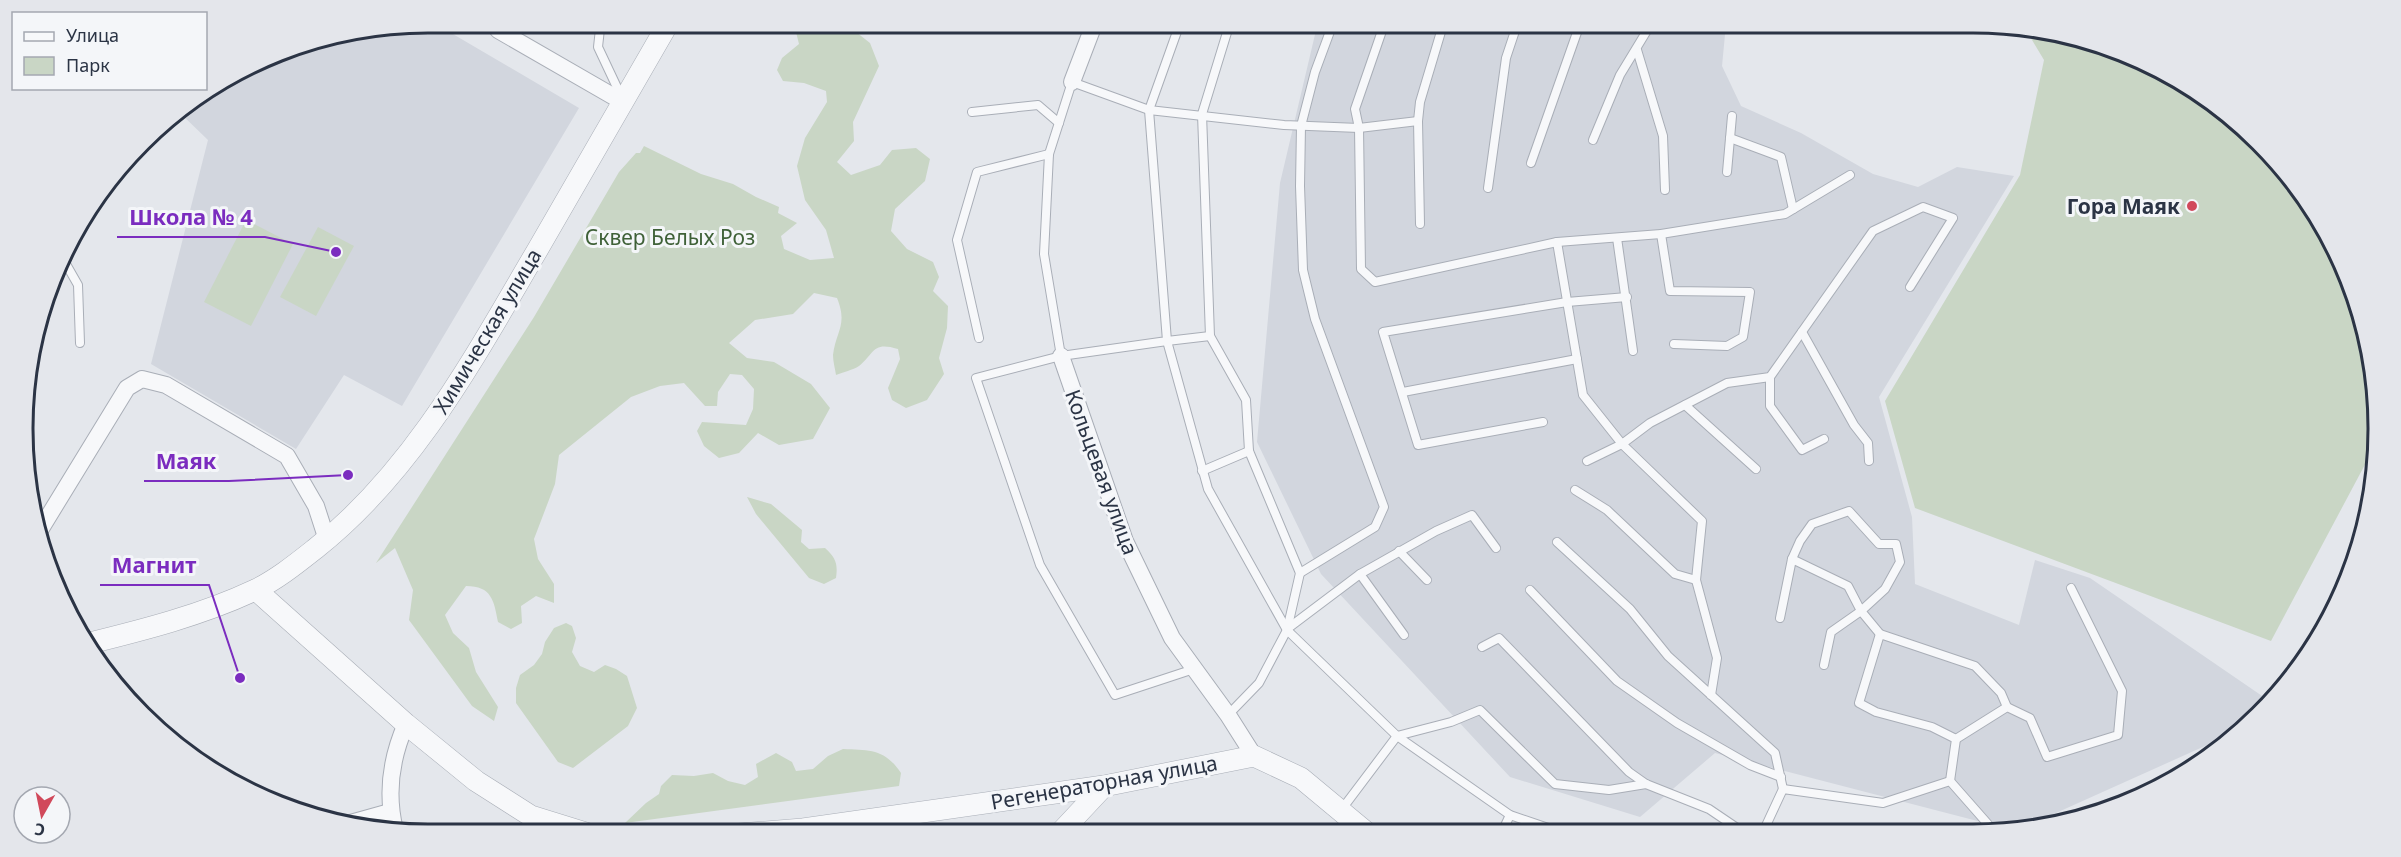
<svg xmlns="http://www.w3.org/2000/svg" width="2401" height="857" viewBox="0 0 2401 857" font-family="'Noto Sans',sans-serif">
<rect width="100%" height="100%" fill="#e4e7ec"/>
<!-- built -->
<g fill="#d2d6de">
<path d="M1726,24L1722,66L1741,106L1801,133L1873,174L1918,187L1957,167L2014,176L1879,397L1912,517L1915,584L2019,625L2035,560L2090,578L2268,700L2245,728L2016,831L1715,753L1640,817L1510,777L1321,574L1257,442L1280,183L1317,26Z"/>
<path d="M350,30H446L579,108L402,406L344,375L296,449L151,364L208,140L179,112L273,53Z"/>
</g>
<!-- green -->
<g fill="#c9d6c5">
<path d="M795,28H851L870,43L879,66L853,122L854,141L837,162L851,175L880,165L892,150L916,148L930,159L925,181L895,209L891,231L907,249L933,262L939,277L933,291L948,306L947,328L939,358L944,374L927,400L906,408L892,400L888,388L900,359L898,349C872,341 875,353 859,366C853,370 843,372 836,375C835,368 833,362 833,355C836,331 848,325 837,298L814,293L793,314L755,320L729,343L747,358L774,362L811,384L830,408L813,439L779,445L758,433L739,453L719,458L704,446L697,431L702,422L746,425L753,409L754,389L742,375L730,374L718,392L717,406H705L684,383L660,386L631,397L559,455L555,484L534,539L538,559L554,584V603L536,596L521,606L522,623L511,629L498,622C494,601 492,586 466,586L445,615L453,633L469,648L476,672L498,707L494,721L472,706L409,620L413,590L395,548L376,563L534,317L619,172L636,153H640L644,146L701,174L733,184L756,197L779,207L778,213L797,223L781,236L784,249L810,260L834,258L826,230L805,200L797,166L805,138L827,102L826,91L804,83L783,81L777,70L782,58L799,44Z"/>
<path d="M2026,30L2077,36L2152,64L2219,106L2278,161L2324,225L2357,298L2375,375L2377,442L2271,641L1915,508L1885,401L2020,175L2044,60Z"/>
<path d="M246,220L293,244L251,326L204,302Z"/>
<path d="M318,227L354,246L316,316L280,297Z"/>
<path d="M747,497L771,504L802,530L801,542L809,549L825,548C836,558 838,564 836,578L824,584L809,578L756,514Z"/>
<path d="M566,623L572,626L576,638L572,652L580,666L594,672L605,665L616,669L627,676L637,708L628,726L573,768L558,762L516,703V688L520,675L534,665L542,654L545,642L554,628Z"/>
<path d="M843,749C870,750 885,749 901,773L899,786L625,823L646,803L659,794L661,786L672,775L694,776L713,773L728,781L745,785L758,777L756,764L776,753L792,762L796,771L813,769L828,756Z"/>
</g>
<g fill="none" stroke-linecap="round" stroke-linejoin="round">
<!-- service casing -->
<g stroke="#a9aeb7" stroke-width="10">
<g id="service">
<path d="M1384,25L1355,109L1359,128L1361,269L1375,282L1557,242L1661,234L1785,214L1850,175"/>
<path d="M1179,26L1149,110L1167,341L1061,356L976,378L1040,565L1115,695L1194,669"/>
<path d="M600,29L598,47L622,98"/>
<path d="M1637,50L1663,136L1665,190"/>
<path d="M972,112L1038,105L1059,123"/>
<path d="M1730,138L1781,157L1793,209"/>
<path d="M1593,140L1620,75L1651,24"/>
<path d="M1531,163L1580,24"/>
<path d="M1727,172L1732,116"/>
<path d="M1488,188L1506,58L1517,25"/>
<path d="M1420,224L1418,121L1420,102L1443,25"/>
<path d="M1661,234L1670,291L1750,292L1743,337L1727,346L1674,344"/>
<path d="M1617,238L1633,351"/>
<path d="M1557,242L1583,395L1622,444L1702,521L1696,580L1717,658L1711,695"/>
<path d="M62,257L78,285L80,343"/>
<path d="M1802,332L1854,425L1868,443L1869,461"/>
<path d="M1210,336L1167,341L1208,489L1287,630L1397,736L1510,815L1560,832"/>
<path d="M979,338L957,240L977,172L1049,154"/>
<path d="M1061,356L1044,254L1049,154L1072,82L1149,110L1284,125L1359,128L1418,121"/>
<path d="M1770,377V406L1802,450L1824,439"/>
<path d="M1403,392L1577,359"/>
<path d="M1685,405L1756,469"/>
<path d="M1543,422L1418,445L1383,332L1567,302L1627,297"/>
<path d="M1587,461L1622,444L1650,423L1727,383L1770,377L1873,231L1923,207L1953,218L1910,287"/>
<path d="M1202,471L1249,451"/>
<path d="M1575,490L1607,510L1675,574L1696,580"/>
<path d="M1557,542L1630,609L1668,656L1775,753L1783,789"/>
<path d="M1399,551L1427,580"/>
<path d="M1792,559L1800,541L1812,524L1849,511L1879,544H1896L1900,562L1885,589L1861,611L1831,632L1824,665"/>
<path d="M1300,573L1375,527L1384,507L1315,319L1303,270L1300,186L1301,126L1315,72L1332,26"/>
<path d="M1360,574L1404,635"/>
<path d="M1530,590L1617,681L1677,723L1750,765L1781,777"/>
<path d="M1780,618L1792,559L1848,586L1861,611L1880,634"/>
<path d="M1287,629L1360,574L1436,531L1472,515L1496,548"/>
<path d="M1482,647L1499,638L1629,772L1646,784L1709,809L1743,832"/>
<path d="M1228,715L1259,683L1287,630L1300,573L1249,451L1246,400L1210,336L1202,114L1229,26"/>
<path d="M1956,739L2007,707L2030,718L2047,757L2118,735L2122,691L2071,588"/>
<path d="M1950,781L1956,739L1932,727L1876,712L1859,703L1880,634L1975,666L2001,693L2007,707"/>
<path d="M2125,799L2172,779"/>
<path d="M1342,809L1397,736L1451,722L1480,710L1555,784L1609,790L1646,784"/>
<path d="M1502,832L1510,815"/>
<path d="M1763,832L1783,789L1883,803L1950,781L1994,831"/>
</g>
</g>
<!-- minor casing -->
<g stroke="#a9aeb7" stroke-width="18">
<g id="minor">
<path d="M498,30L623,102"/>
<path d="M1072,82L1093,27"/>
<path d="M1061,356L1125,541L1172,638L1228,715L1254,756"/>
<path d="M37,535L127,388L142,379L166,385L287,456L316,506L327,540"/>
<path d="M347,824L390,812"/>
<path d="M395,830C386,794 391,758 406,724"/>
</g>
</g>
<!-- tertiary casing -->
<g stroke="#a9aeb7" stroke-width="22">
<g id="tertiary">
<path d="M256,590L406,724L476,781L531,816L589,834"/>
<path d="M86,644C143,630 202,615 255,590C276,580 296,564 315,549C414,471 475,356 538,249C580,175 623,102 665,29"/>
<path d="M1060,833L1104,786"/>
<path d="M739,834L803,829L1104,786L1254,756L1301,778L1366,832"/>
</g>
</g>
<!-- service -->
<use href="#service" stroke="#f7f8fa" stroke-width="8"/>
<!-- minor -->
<use href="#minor" stroke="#f7f8fa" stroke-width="16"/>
<!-- tertiary -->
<use href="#tertiary" stroke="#f7f8fa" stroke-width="21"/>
</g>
<!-- markers -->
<circle fill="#d1495b" stroke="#f4f6f9" stroke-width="2" cx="2192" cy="206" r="6"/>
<g text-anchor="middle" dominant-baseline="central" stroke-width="6" stroke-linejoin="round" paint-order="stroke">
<!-- poi labels -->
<g font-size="21" font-weight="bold" fill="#2b3445" stroke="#f4f6f9" text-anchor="end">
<text x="2180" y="206">Гора Маяк</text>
</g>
<!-- park labels -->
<g font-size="21" fill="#3f6138" stroke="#f4f6f9">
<text x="670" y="237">Сквер Белых Роз</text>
</g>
<!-- street labels -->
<g font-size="21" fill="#2b3445" stroke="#f4f6f9">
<text transform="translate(487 331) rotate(-59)">Химическая улица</text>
<text transform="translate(1102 472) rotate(70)">Кольцевая улица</text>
<text transform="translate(1104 782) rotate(-10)">Регенераторная улица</text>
</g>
</g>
<!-- crop -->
<path d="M0 0H2401V857H0ZM428 33H1973A395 395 0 0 1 2368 428V429A395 395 0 0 1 1973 824H428A395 395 0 0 1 33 429V428A395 395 0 0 1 428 33Z" fill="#e4e6eb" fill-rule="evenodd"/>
<path fill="none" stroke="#2b3445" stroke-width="3" d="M428 33H1973A395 395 0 0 1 2368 428V429A395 395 0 0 1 1973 824H428A395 395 0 0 1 33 429V428A395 395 0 0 1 428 33Z"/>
<!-- callouts -->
<path fill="none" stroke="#7b2cbf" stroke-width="2" d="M336 252L265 237H117M348 475L229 481H144M240 678L209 585H100"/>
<g fill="#7b2cbf" stroke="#f4f6f9" stroke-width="2">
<circle cx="336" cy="252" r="6"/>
<circle cx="348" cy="475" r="6"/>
<circle cx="240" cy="678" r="6"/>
</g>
<g font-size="22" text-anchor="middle" font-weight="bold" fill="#7b2cbf" stroke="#f4f6f9" stroke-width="6" stroke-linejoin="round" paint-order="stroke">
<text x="191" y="225">Школа № 4</text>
<text x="186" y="469">Маяк</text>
<text x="154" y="573">Магнит</text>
</g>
<!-- legend -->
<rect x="12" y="12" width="195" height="78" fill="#f4f6f9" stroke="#a4a8b1" stroke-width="1.5"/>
<rect x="24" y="32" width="30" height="9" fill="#f7f8fa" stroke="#a4a8b1" stroke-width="1.5"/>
<text x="66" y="42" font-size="18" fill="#2b3445">Улица</text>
<rect x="24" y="57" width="30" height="18" fill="#c9d6c5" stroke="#a4a8b1" stroke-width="1.5"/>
<text x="66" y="72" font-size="18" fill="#2b3445">Парк</text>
<!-- north arrow -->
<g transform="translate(42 815) rotate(189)"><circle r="28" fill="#f4f6f9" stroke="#a4a8b1" stroke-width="1.5"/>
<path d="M0-4.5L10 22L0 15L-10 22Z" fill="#d1495b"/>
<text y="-9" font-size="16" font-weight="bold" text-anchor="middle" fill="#2b3445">С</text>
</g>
</svg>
